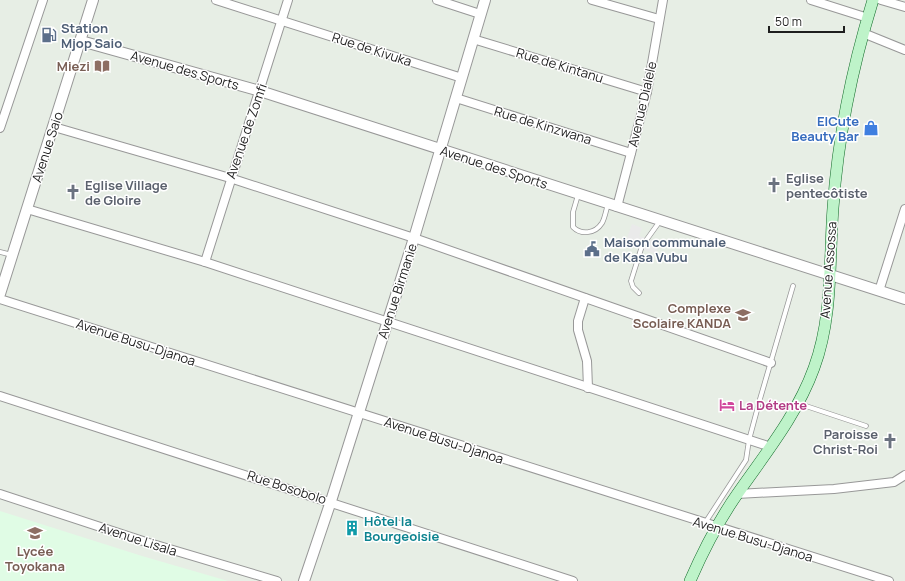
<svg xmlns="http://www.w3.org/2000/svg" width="905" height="581" viewBox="0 0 905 581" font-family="Manrope,sans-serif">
<rect width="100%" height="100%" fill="#e7eee5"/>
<!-- education -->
<path fill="#e0fce5" d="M0,511L142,556L228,581H0Z"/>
<!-- parking -->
<path fill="#eaeaea" d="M632,224L642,228L639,236L660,243L656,254L625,244Z"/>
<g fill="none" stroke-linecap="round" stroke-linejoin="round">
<!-- service casing -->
<g stroke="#989898" stroke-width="5.5">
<g id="service">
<path d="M578,195L573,212V227C581,235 595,234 602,223C605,218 606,210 608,204"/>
<path d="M0,252L12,255"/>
<path d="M639,293L633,287L631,281L642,246L660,221"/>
<path d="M800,404L866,426"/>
<path d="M705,523L746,460L749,440L760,399L793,286"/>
</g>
</g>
<!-- minor casing -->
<g stroke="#989898" stroke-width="10">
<g id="minor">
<path d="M216,0L462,78"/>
<path d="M437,0L480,14"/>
<path d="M592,0L659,19"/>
<path d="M811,0L868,18"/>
<path d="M881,0L905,7"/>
<path d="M863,33L905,50"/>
<path d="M473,39L647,92"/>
<path d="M456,98L631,153"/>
<path d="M54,127L230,178L414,238L771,363"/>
<path d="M0,128L43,0"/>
<path d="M617,207L647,92L663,0"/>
<path d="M27,209L205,262L771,447"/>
<path d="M205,262L288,0"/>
<path d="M879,291L905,209"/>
<path d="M585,298L578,321V330L587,361L588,388"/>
<path d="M0,299L889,581"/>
<path d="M0,396L573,581"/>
<path d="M0,494L146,542L277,581"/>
<path d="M737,494L834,489L894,482L905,475"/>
</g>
</g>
<!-- tertiary casing -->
<g stroke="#989898" stroke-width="12">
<g id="tertiary">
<path d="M81,41L260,91L905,299"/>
<path d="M0,294L93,0"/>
<path d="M304,581L331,501L414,238L485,0"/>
</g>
</g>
<!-- secondary casing -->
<g stroke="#106a28" stroke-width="12">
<path id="secondary" d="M690,581C703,551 719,520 738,493C765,454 797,415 814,368C833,317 829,261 833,208C838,137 852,68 873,0"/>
</g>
<!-- service -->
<use href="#service" stroke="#fff" stroke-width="4"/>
<!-- minor -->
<use href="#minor" stroke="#fff" stroke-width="8"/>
<!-- tertiary -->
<use href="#tertiary" stroke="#fff" stroke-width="10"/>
<!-- secondary -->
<use href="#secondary" stroke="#bef3c9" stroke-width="11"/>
</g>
<!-- icons -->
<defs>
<g id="fuel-bare" transform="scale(1.2)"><path d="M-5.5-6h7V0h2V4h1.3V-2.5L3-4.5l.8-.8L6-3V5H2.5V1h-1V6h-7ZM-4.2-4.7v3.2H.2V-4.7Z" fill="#5c6f8a" stroke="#fff" stroke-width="2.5" paint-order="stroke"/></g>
<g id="library-bare" transform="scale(1.2)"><path d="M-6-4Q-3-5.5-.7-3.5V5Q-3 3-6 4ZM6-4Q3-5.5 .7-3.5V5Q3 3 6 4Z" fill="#8d6e63" stroke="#fff" stroke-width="2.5" paint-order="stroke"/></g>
<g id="shop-bare" transform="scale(1.2)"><path d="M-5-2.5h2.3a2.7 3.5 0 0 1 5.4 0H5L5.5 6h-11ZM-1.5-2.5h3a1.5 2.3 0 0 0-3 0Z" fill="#3f7fe0" stroke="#fff" stroke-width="2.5" paint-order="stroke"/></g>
<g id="church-bare" transform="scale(1.2)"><path d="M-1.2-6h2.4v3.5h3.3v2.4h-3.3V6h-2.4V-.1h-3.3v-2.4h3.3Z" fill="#6b7280" stroke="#fff" stroke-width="2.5" paint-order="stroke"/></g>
<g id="civic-bare" transform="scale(1.2)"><path d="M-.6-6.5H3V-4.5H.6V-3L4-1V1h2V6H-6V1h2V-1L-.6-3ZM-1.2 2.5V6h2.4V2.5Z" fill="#5c6f8a" stroke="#fff" stroke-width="2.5" paint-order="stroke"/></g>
<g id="school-bare" transform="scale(1.2)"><path d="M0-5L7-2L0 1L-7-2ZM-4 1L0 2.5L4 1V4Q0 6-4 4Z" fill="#8d6e63" stroke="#fff" stroke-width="2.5" paint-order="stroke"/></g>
<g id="hotel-bare" transform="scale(1.2)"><path d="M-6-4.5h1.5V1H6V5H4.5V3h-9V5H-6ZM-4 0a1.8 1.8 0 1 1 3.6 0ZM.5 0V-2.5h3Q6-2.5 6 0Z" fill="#d1479c" stroke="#fff" stroke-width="2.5" paint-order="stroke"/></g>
<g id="building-bare" transform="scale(1.2)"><path d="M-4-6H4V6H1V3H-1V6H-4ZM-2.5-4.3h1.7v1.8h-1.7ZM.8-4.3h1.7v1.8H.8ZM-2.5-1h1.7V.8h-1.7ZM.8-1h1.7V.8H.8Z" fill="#0f9aa8" stroke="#fff" stroke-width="2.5" paint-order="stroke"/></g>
</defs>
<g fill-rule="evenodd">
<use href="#fuel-bare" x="49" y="35"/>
<use href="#library-bare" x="102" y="66"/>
<use href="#shop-bare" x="871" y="128"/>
<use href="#church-bare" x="774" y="185"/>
<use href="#church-bare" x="73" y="192"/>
<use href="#civic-bare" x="592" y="249"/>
<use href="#school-bare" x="743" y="315"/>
<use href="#hotel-bare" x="727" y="405"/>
<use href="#church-bare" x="890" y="441"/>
<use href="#building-bare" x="352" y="528"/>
<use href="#school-bare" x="35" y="533"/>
</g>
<g text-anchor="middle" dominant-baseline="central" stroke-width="3" stroke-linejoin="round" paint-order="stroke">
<!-- service labels -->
<g font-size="13" font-weight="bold" fill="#4e5e75" stroke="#fff" text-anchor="start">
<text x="61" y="28">Station<tspan x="61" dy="15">Mjop Saio</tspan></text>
<text x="604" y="242">Maison communale<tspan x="604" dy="15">de Kasa Vubu</tspan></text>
</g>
<!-- street labels -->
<g font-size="13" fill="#1e1e1e" stroke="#fff">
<text transform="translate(372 49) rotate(18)">Rue de Kivuka</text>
<text transform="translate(560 65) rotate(17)">Rue de Kintanu</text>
<text transform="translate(185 70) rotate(16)">Avenue des Sports</text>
<text transform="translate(642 104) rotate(-77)">Avenue Dialele</text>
<text transform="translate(543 125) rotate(17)">Rue de Kinzwana</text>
<text transform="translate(246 131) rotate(-71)">Avenue de Zomfi</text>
<text transform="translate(47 147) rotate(-72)">Avenue Saio</text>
<text transform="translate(494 167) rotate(18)">Avenue des Sports</text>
<text transform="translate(828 270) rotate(-86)">Avenue Assossa</text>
<text transform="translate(397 291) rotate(-72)">Avenue Birmanie</text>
<text transform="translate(136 342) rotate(18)">Avenue Busu-Djanoa</text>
<text transform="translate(444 440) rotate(18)">Avenue Busu-Djanoa</text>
<text transform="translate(287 487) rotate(18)">Rue Bosobolo</text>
<text transform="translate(138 539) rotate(18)">Avenue Lisala</text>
<text transform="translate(753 539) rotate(17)">Avenue Busu-Djanoa</text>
</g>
<!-- education labels -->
<g font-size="13" font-weight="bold" fill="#785e54" stroke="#fff" text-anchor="end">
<text x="90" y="66">Miezi</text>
<text x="731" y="308">Complexe<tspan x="731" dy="15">Scolaire KANDA</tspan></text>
<text x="35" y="551" text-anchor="middle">Lycée<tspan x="35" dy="15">Toyokana</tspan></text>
</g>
<!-- shop labels -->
<g font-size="13" font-weight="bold" fill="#366cbe" stroke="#fff" text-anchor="end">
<text x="859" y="121">ElCute<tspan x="859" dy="15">Beauty Bar</tspan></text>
</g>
<!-- worship labels -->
<g font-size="13" font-weight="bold" fill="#5b616d" stroke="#fff" text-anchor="start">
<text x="786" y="178">Eglise<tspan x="786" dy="15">pentecôtiste</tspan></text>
<text x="85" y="185">Eglise Village<tspan x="85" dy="15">de Gloire</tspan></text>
<text x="878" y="434" text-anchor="end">Paroisse<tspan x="878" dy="15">Christ-Roi</tspan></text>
</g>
<!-- hotel labels -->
<g font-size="13" font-weight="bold" fill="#b23c85" stroke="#fff" text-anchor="start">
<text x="739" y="405">La Détente</text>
</g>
<!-- culture labels -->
<g font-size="13" font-weight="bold" fill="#0d838f" stroke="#fff" text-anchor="start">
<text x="364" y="521">Hôtel la<tspan x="364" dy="15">Bourgeoisie</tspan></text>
</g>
</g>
<!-- scale -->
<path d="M769 26v6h75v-6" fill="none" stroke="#1e1e1e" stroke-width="2"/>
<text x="775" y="26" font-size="12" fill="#1e1e1e" stroke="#ffffff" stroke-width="3" paint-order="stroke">50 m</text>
</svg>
